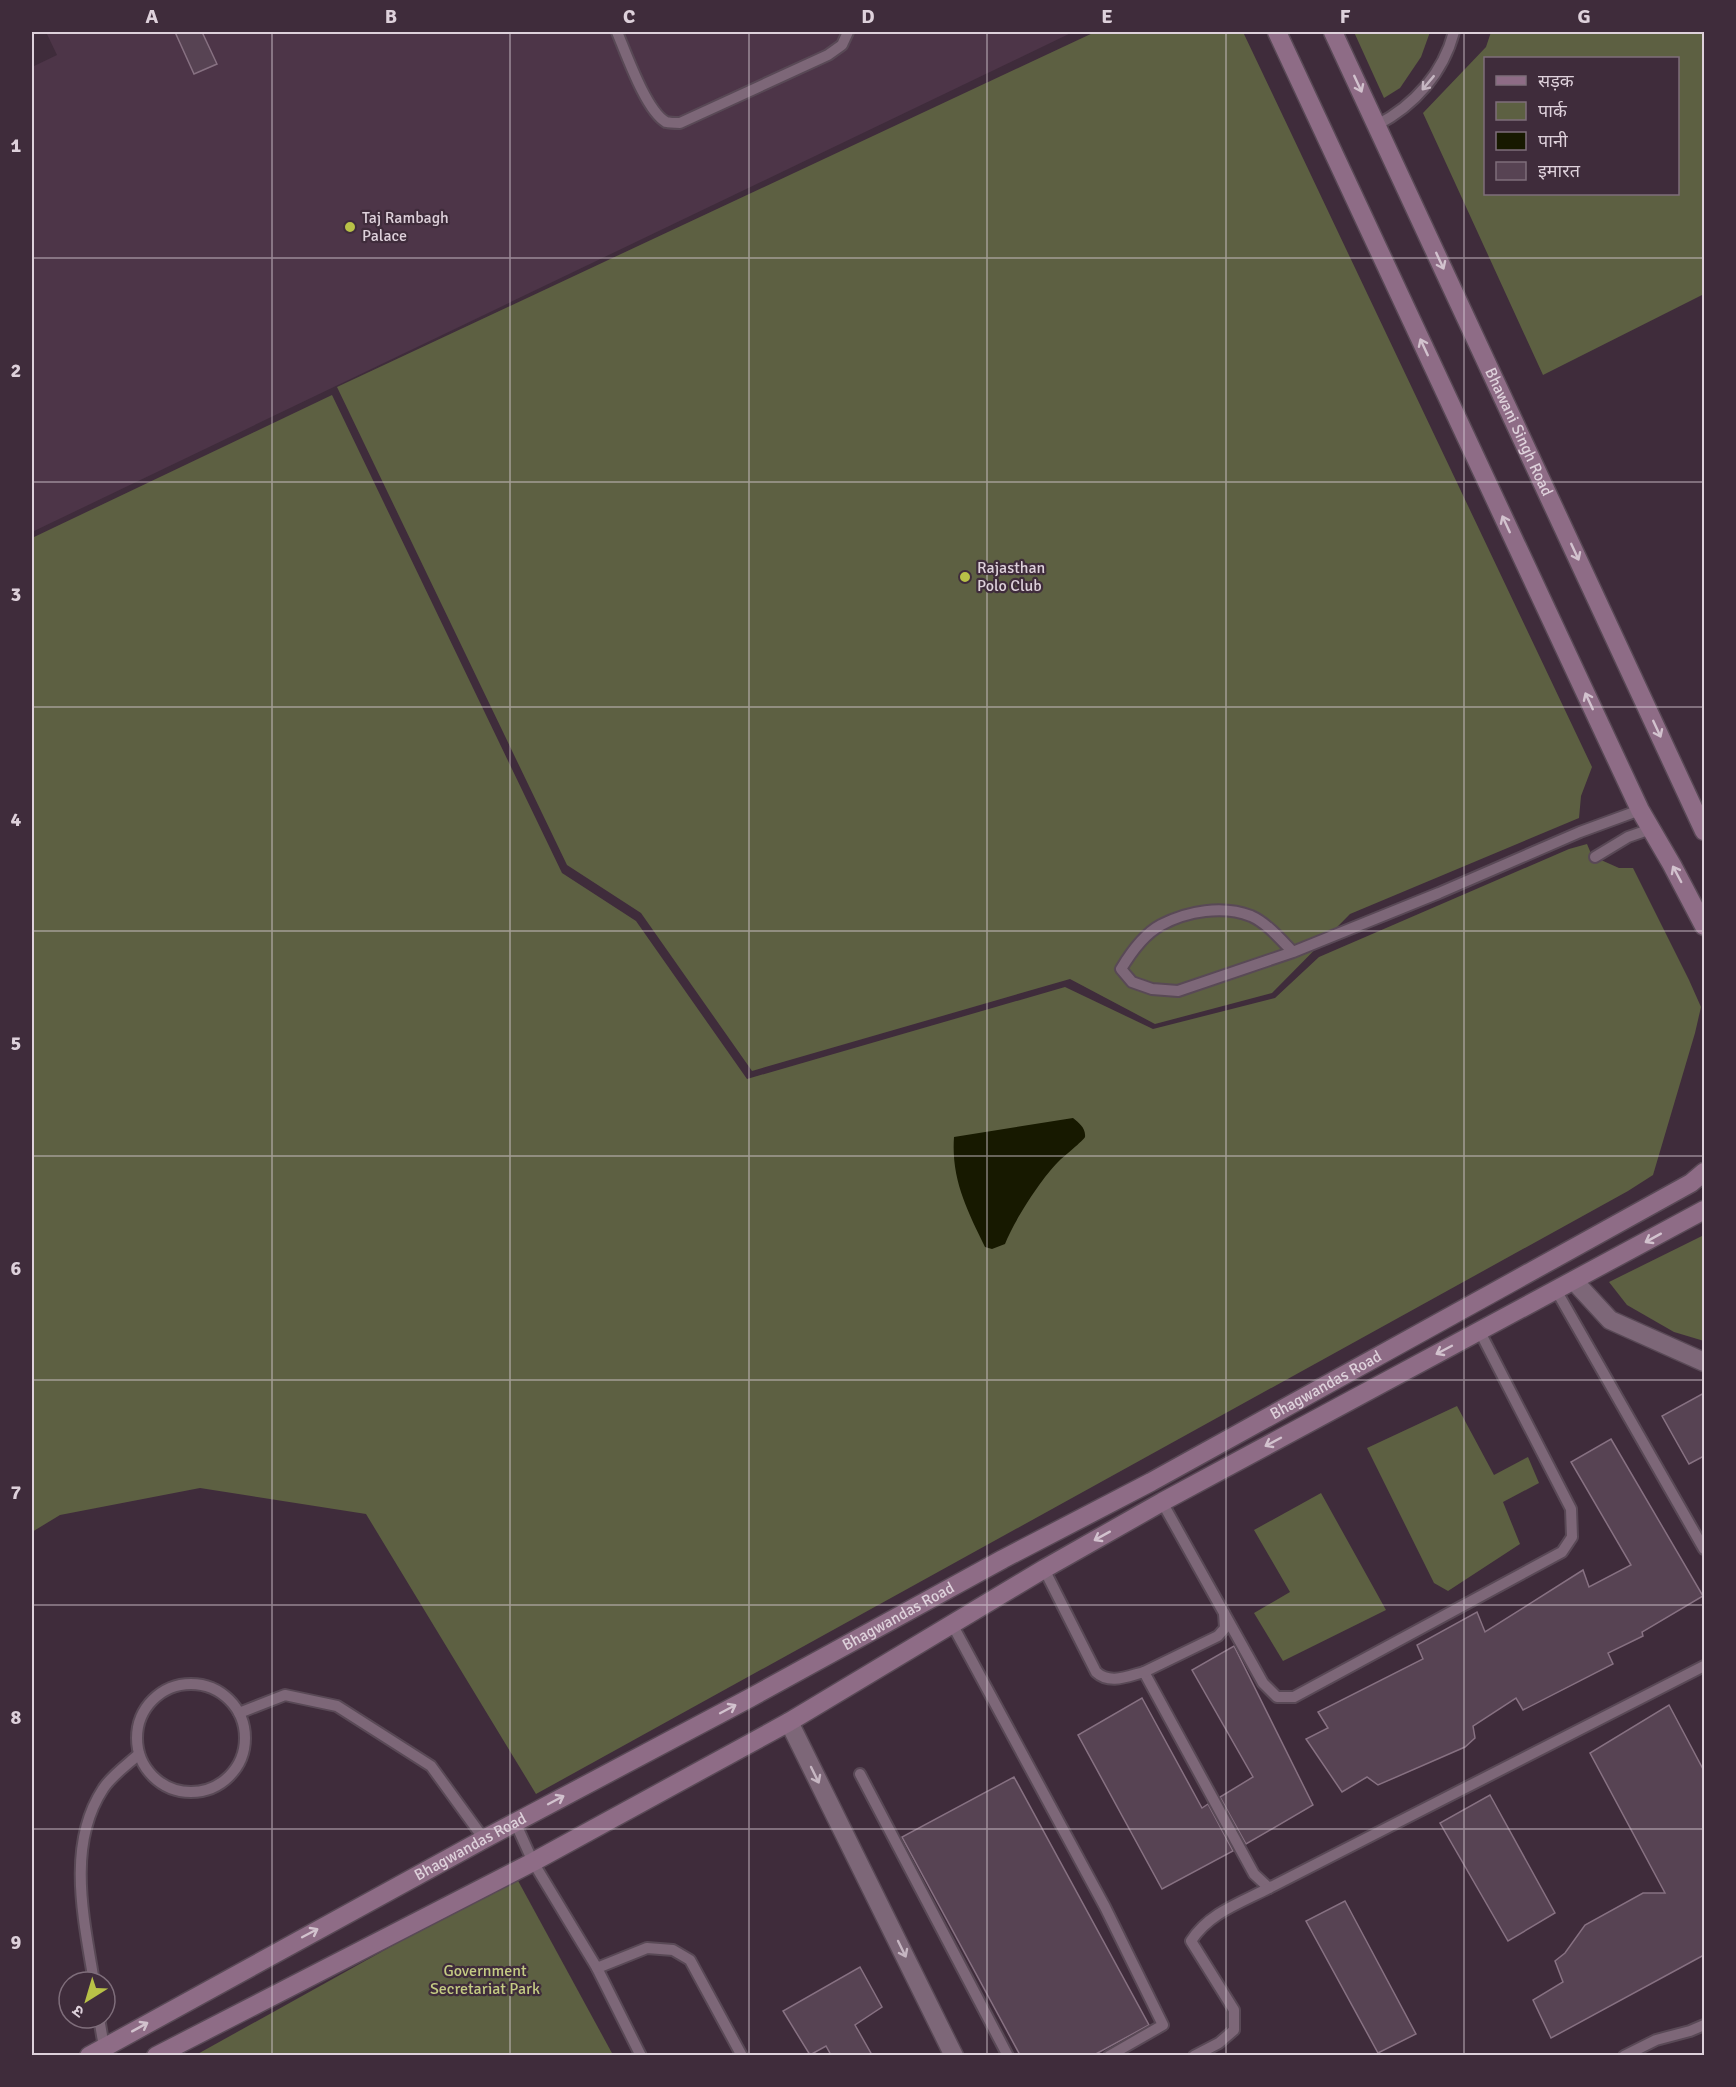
<svg xmlns="http://www.w3.org/2000/svg" width="1736" height="2087" viewBox="0 0 1736 2087" font-family="Signika,'Noto Sans Devanagari',sans-serif">
<rect width="100%" height="100%" fill="#3f2c3b"/>
<!-- built -->
<path fill="#4d3548" d="M46,32H1073L32,532V67L57,55Z"/>
<!-- green -->
<g fill="#5d6042" fill-rule="evenodd">
<path d="M1095,32H1243L1592,767L1581,796L1579,818L1350,914L1272,993L1155,1024L1070,979L752,1071L641,913L567,865L337,387Z"/>
<path d="M1354,32H1430L1421,57L1400,88L1384,98Z"/>
<path d="M1491,32H1704V294L1543,375L1423,113L1486,47ZM1678,58V194H1486V58Z"/>
<path d="M332,395L562,873L636,921L747,1079L1065,987L1153,1029L1275,998L1319,957L1569,849L1587,844L1592,856L1619,868H1633L1689,980L1701,1007L1695,1033L1653,1175L1628,1191L536,1794L366,1514L200,1488L60,1515L32,1532V538Z"/>
<path d="M1704,1235V1341L1674,1332L1627,1305L1609,1282Z"/>
<path d="M1457,1406L1494,1475L1528,1457L1539,1483L1503,1502L1520,1544L1448,1591L1434,1583L1367,1448Z"/>
<path d="M1321,1493L1386,1610L1283,1661L1254,1613L1290,1592L1254,1530Z"/>
<path d="M516,1877L613,2055L194,2056Z"/>
</g>
<!-- water -->
<path fill="#171900" d="M1073,1118C1079,1123 1086,1128 1085,1137C1084,1140 1063,1157 1058,1162C1041,1179 1014,1221 1005,1244L992,1249L985,1247C967,1210 951,1179 954,1137Z"/>
<!-- building -->
<g fill="#574353" stroke="#877182" stroke-width="1.5">
<path d="M175,32H202L217,64L194,74Z"/>
<path d="M1704,1393V1456L1689,1464L1662,1416Z"/>
<path d="M1611,1439L1703,1596L1642,1632L1643,1636L1608,1653L1613,1664L1523,1710L1516,1698L1473,1726L1475,1738L1465,1747L1378,1785L1367,1777L1342,1792L1306,1739L1328,1728L1318,1712L1423,1659L1417,1645L1477,1612L1485,1632L1583,1570L1589,1587L1631,1565L1571,1462Z"/>
<path d="M1234,1646L1313,1805L1246,1844L1220,1797L1253,1777L1192,1670Z"/>
<path d="M1142,1698L1202,1808L1208,1804L1233,1851L1162,1889L1078,1735Z"/>
<path d="M1669,1705L1704,1771V1955L1551,2038L1533,2000L1563,1982L1555,1961L1565,1953L1585,1925L1643,1893H1665L1590,1753Z"/>
<path d="M1014,1777L1149,2025L1094,2055H1020L902,1837Z"/>
<path d="M1490,1795L1555,1913L1508,1941L1440,1823Z"/>
<path d="M1345,1901L1416,2034L1378,2053L1306,1921Z"/>
<path d="M860,1967L882,2007L855,2025L872,2055H831L826,2046L810,2055L783,2011Z"/>
</g>
<g fill="none" stroke-linecap="round" stroke-linejoin="round">
<!-- lane casing -->
<g stroke="#594956" stroke-width="14">
<g id="lane">
<path d="M617,32C626,53 646,111 666,122C670,123 676,123 680,123L828,55L842,45L848,32"/>
<path d="M1377,125C1415,105 1443,73 1454,32"/>
<path d="M1595,857L1628,837L1651,829"/>
<path d="M1293,952C1281,940 1267,923 1251,916C1223,905 1187,911 1161,925C1144,934 1130,954 1121,969L1132,982L1152,989L1178,991L1293,952L1439,893L1580,832L1640,810"/>
<path d="M1556,1290L1704,1549"/>
<path d="M1044,1569L1096,1672C1110,1685 1128,1676 1144,1672L1254,1874L1269,1888L1704,1666"/>
<path d="M1224,1613L1263,1683L1277,1697H1294L1562,1552L1572,1537L1571,1509L1479,1330"/>
<path d="M952,1624L1105,1907L1163,2025L1109,2056"/>
<path d="M1144,1672L1218,1636L1225,1628L1224,1613L1162,1502"/>
<circle cx="191" cy="1738" r="54"/>
<path d="M239,1713L285,1695L337,1706L431,1766L484,1839"/>
<path d="M860,1774L1008,2056"/>
<path d="M515,1822L533,1862L597,1968L641,2056"/>
<path d="M597,1968L647,1948L673,1950L690,1960L742,2056"/>
<path d="M94,1982C84,1920 66,1845 103,1789C111,1776 127,1765 139,1754"/>
<path d="M99,2018L104,2047"/>
<path d="M1194,2056L1219,2043L1234,2030V2010L1191,1941C1209,1913 1240,1903 1269,1888"/>
<path d="M1624,2056L1656,2040L1690,2031L1704,2025"/>
</g>
</g>
<!-- street casing -->
<g stroke="#594956" stroke-width="21">
<g id="street">
<path d="M1574,1281L1610,1320L1704,1362"/>
<path d="M789,1722L954,2056"/>
</g>
</g>
<!-- secondary casing -->
<g stroke="#594956" stroke-width="21">
<g id="secondary">
<path d="M1277,32L1640,810L1672,865L1704,926"/>
<path id="s1" d="M1333,32L1704,831"/>
<path id="s2" d="M89,2056L484,1839L748,1699L1003,1559L1151,1482L1691,1183L1704,1172"/>
<path d="M156,2056L533,1862L789,1722L1044,1569L1162,1502L1704,1210"/>
</g>
</g>
<!-- lane -->
<use href="#lane" stroke="#7d6778" stroke-width="10"/>
<!-- street -->
<use href="#street" stroke="#7d6778" stroke-width="18"/>
<!-- secondary -->
<use href="#secondary" stroke="#8e6c86" stroke-width="18"/>
</g>
<!-- one-way arrows -->
<defs><path id="oneway-shaft" d="M-6 0H5M1.5-3L5.5 0L1.5 3" fill="none" stroke-width="1.6" stroke-linecap="round" stroke-linejoin="round" transform="scale(1.5)"/></defs>
<g stroke="#c6b6c2">
<use href="#oneway-shaft" transform="translate(1428 83) rotate(130)"/>
<use href="#oneway-shaft" transform="translate(815 1775) rotate(64)"/>
<use href="#oneway-shaft" transform="translate(902 1949) rotate(64)"/>
</g>
<g stroke="#d2c2ce">
<use href="#oneway-shaft" transform="translate(1358 84) rotate(65)"/>
<use href="#oneway-shaft" transform="translate(1440 261) rotate(65)"/>
<use href="#oneway-shaft" transform="translate(1424 347) rotate(-115)"/>
<use href="#oneway-shaft" transform="translate(1506 524) rotate(-115)"/>
<use href="#oneway-shaft" transform="translate(1575 552) rotate(65)"/>
<use href="#oneway-shaft" transform="translate(1589 701) rotate(-115)"/>
<use href="#oneway-shaft" transform="translate(1657 729) rotate(65)"/>
<use href="#oneway-shaft" transform="translate(1677 874) rotate(-118)"/>
<use href="#oneway-shaft" transform="translate(1653 1238) rotate(151)"/>
<use href="#oneway-shaft" transform="translate(1444 1350) rotate(152)"/>
<use href="#oneway-shaft" transform="translate(1273 1442) rotate(152)"/>
<use href="#oneway-shaft" transform="translate(1102 1536) rotate(151)"/>
<use href="#oneway-shaft" transform="translate(728 1709) rotate(-28)"/>
<use href="#oneway-shaft" transform="translate(556 1800) rotate(-28)"/>
<use href="#oneway-shaft" transform="translate(310 1933) rotate(-28)"/>
<use href="#oneway-shaft" transform="translate(140 2027) rotate(-29)"/>
</g>
<!-- grid -->
<path fill="none" stroke="#ded1db" stroke-width="1.5" stroke-opacity="0.55" d="M272,32V2056M510,32V2056M749,32V2056M987,32V2056M1226,32V2056M1464,32V2056M32,258H1704M32,482H1704M32,707H1704M32,931H1704M32,1156H1704M32,1380H1704M32,1605H1704M32,1829H1704"/>
<!-- markers -->
<g fill="#b8c147" stroke="#3f2c3b" stroke-width="2">
<circle cx="350" cy="227" r="6"/>
<circle cx="965" cy="577" r="6"/>
</g>
<g text-anchor="middle" dominant-baseline="central" stroke-width="4.5" stroke-linejoin="round" paint-order="stroke">
<!-- poi labels -->
<g font-size="16" fill="#ded1db" stroke="#3f2c3b" text-anchor="start">
<text x="362" y="218">Taj Rambagh<tspan x="362" dy="18">Palace</tspan></text>
<text x="977" y="568">Rajasthan<tspan x="977" dy="18">Polo Club</tspan></text>
</g>
<!-- street labels -->
<g font-size="16" fill="#ded1db" stroke="#3f2c3b">
<text stroke="none"><textPath href="#s1" startOffset="441">Bhawani Singh Road</textPath></text>
<text stroke="none"><textPath href="#s2" startOffset="1407">Bhagwandas Road</textPath></text>
<text stroke="none"><textPath href="#s2" startOffset="921">Bhagwandas Road</textPath></text>
<text stroke="none"><textPath href="#s2" startOffset="435">Bhagwandas Road</textPath></text>
</g>
<!-- park labels -->
<g font-size="16" fill="#c4cb83" stroke="#3f2c3b">
<text x="485" y="1971">Government<tspan x="485" dy="18">Secretariat Park</tspan></text>
</g>
</g>
<!-- border -->
<rect width="1736" height="2087" fill="none" stroke="#3f2c3b" stroke-width="66"/>
<!-- legend -->
<rect x="1484" y="57" width="195" height="138" fill="#3f2c3b" stroke="#7f6e7b" stroke-width="1.5"/>
<rect x="1496" y="76" width="30" height="9" fill="#8e6c86" stroke="#7f6e7b" stroke-width="1.5"/>
<text x="1538" y="87" font-size="18" fill="#ded1db">सड़क</text>
<rect x="1496" y="102" width="30" height="18" fill="#5d6042" stroke="#7f6e7b" stroke-width="1.5"/>
<text x="1538" y="117" font-size="18" fill="#ded1db">पार्क</text>
<rect x="1496" y="132" width="30" height="18" fill="#171900" stroke="#7f6e7b" stroke-width="1.5"/>
<text x="1538" y="147" font-size="18" fill="#ded1db">पानी</text>
<rect x="1496" y="162" width="30" height="18" fill="#574353" stroke="#7f6e7b" stroke-width="1.5"/>
<text x="1538" y="177" font-size="18" fill="#ded1db">इमारत</text>
<!-- north arrow -->
<g transform="translate(87 2000) rotate(217)"><circle r="28" fill="#3f2c3b" stroke="#7f6e7b" stroke-width="1.5"/>
<path d="M0-4.5L10 22L0 15L-10 22Z" fill="#b8c147"/>
<text y="-9" font-size="16" font-weight="bold" text-anchor="middle" fill="#ded1db">उ</text>
</g>
<rect x="33" y="33" width="1670" height="2021" fill="none" stroke="#ded1db" stroke-width="2"/>
<g font-size="20" text-anchor="middle" font-weight="bold" fill="#ded1db">
<text x="152" y="23">A</text>
<text x="391" y="23">B</text>
<text x="629" y="23">C</text>
<text x="868" y="23">D</text>
<text x="1107" y="23">E</text>
<text x="1345" y="23">F</text>
<text x="1584" y="23">G</text>
<text x="16" y="152">1</text>
<text x="16" y="377">2</text>
<text x="16" y="601">3</text>
<text x="16" y="826">4</text>
<text x="16" y="1050">5</text>
<text x="16" y="1275">6</text>
<text x="16" y="1499">7</text>
<text x="16" y="1724">8</text>
<text x="16" y="1949">9</text>
</g>
</svg>
